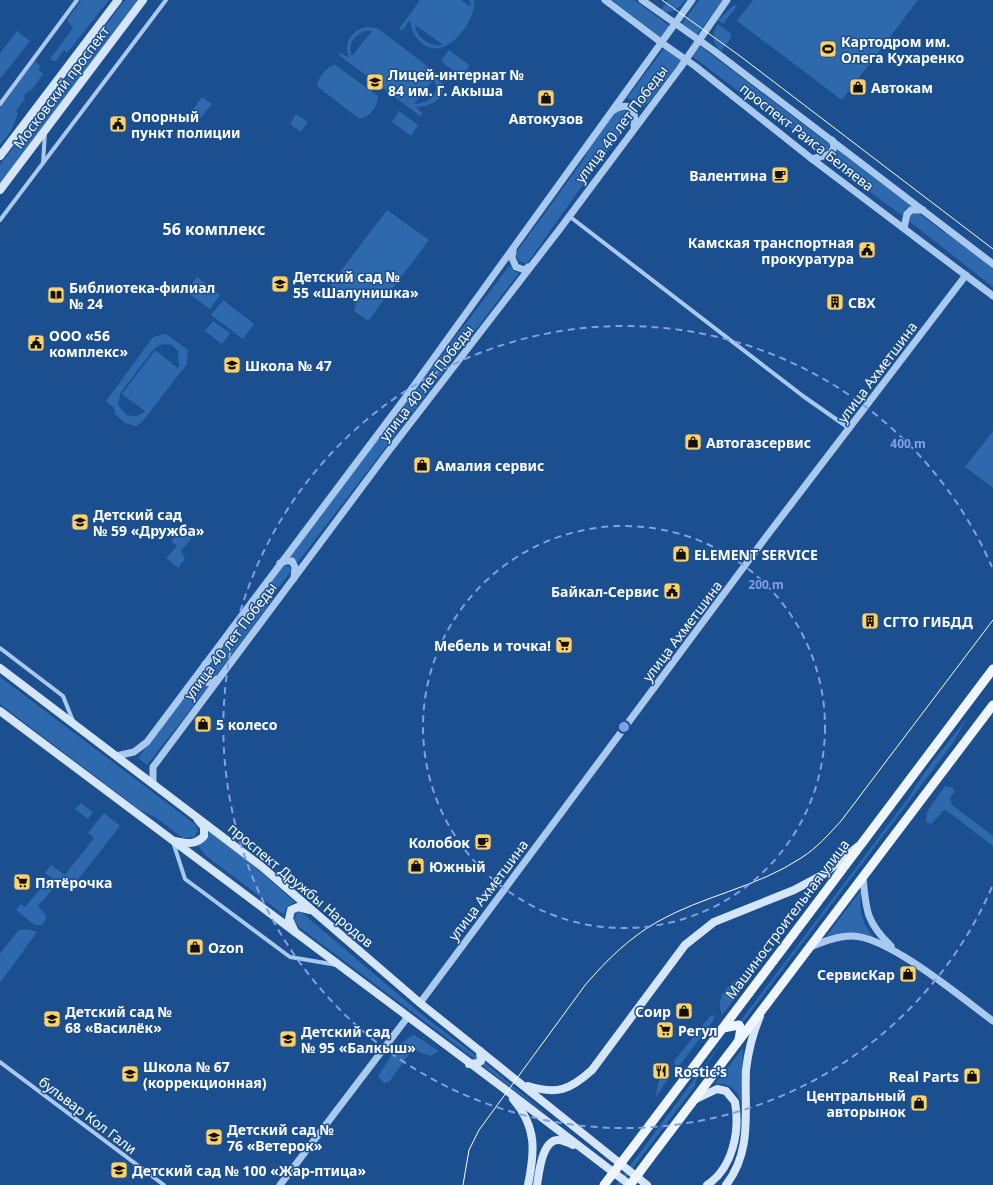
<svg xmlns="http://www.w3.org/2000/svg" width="993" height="1185" viewBox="0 0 993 1185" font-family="'Noto Sans',sans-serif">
<rect width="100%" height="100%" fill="#1b4f8f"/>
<!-- green -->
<g fill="#2e69ad" fill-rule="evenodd">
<path d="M81,0H109L67,53L64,50L55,62L50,59L73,28L67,20Z"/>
<path d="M125,0H138L0,183V165Z"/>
<path d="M420,0H461L471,7L469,0H474C477,19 447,62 423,44C414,36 412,32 410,20L402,31L399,29ZM415,25L442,44V45C429,47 416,37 415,25Z"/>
<path d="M612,0H634L670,26L661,38Z"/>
<path d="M668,0H685C678,9 672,15 661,10Z"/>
<path d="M699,0H723L696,36L681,25Z"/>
<path d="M753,0H918L842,100L737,21Z"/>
<path d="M734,5L737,6L723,24L718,20Z"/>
<path d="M718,24L730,33L731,38L721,51C712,43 711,34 718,24Z"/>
<path d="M366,27L377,28L439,75C450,96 435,106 416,107L422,113L420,116L339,55L341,53L349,58C344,44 350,31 366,27ZM364,31H372L352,56C347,44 354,37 364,31ZM434,79C440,95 430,103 414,104Z"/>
<path d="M17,31L30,41L0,79V53Z"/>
<path d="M700,46L829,144V151L822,152L747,94L738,91L692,56Z"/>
<path d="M665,47L682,59L649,102L640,109L636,102L627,98Z"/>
<path d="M449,50L470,66L461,77L441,61Z"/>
<path d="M35,61L40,66L39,70L43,74L30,92L28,91L24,96L25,99L16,111L18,113L11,131L0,145V107Z"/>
<path d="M335,65L378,96C378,106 369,120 358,118L317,86C318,78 327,66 335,65Z"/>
<path d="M202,97L212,104L200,119L191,112Z"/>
<path d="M624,110L631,114L632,120L594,169L529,261L525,263C519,262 517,259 516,253L584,159L589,148L615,112Z"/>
<path d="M399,111L418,125L411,136L392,122Z"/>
<path d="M296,114L308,122L301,132L290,124Z"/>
<path d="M837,148L914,206L906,208L903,216L827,161C835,160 837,155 837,148Z"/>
<path d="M387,210L429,240L368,321L354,311L356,303L330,285Z"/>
<path d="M917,212L942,231L953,236L993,267V287L909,221L910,214Z"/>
<path d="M510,265L514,271L519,273L298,562H296L289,556Z"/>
<path d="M197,277L220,295L210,309L186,292Z"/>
<path d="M223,300L254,324L243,339L211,315Z"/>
<path d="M213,321L230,333L222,344L205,331Z"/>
<path d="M166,334L188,350L187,364L142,422L136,426L125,423L115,414L114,408L106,401L153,337ZM166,344L172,345L178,351L179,366L178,368L155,350L122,394L145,411C134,421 124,416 118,404L121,392L154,349L160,345Z"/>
<path d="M993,431V488L965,467Z"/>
<path d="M183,526L194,535L181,551L185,559L178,568L166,558L177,546L171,541Z"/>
<path d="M285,565L290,567L291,571L273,595L270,603L217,674L215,676L210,674L208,668C234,634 257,600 283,566Z"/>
<path d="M0,677L196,825L198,831L194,837L183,838L155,817L140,810L0,704Z"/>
<path d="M200,680L209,686L147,765L138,758L189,690Z"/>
<path d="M968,717L953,743L741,1025L739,1023L909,797L924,773Z"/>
<path d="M945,786L953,788L954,792L950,798L952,805L993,836V846L946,810L943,811L931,824L926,822L927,812Z"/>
<path d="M81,803L93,812L88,819L75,809Z"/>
<path d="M104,813L120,826L69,891L45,873L51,865L65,875L94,838L88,833Z"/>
<path d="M208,830L255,867L295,902L286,908L284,915L205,855L198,845L207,836Z"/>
<path d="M46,882L54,888L38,906L47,917L42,925H35L16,910L21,904L25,907Z"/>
<path d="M862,889C858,909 862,927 878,941L872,938L824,939Z"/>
<path d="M297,912H301L425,1017L478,1057V1059L476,1060L299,927L294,920Z"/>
<path d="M28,929L37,932L0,983V954L17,932L19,930Z"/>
<path d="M758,968L722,1015C712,991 740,976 758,968Z"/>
<path d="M711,1015L714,1016L713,1021L680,1065L675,1066L674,1061Z"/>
<path d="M414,1035L439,1051L431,1056L412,1050L389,1082L384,1083L378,1076L380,1073C389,1060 399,1041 414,1035Z"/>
<path d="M727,1035L696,1080L695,1086L620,1185H616Z"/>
<path d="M743,1048L741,1103C738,1090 729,1082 715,1084Z"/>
<path d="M484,1062L551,1118L482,1065Z"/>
<path d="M665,1073L668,1074L669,1077L656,1097L658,1083Z"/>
</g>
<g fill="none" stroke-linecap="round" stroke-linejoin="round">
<!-- minor -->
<g stroke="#a9c9ee" stroke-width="4">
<path d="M0,104L77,0"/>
<path d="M43,163L45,132"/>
<path d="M569,216L803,396L850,429"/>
<path d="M0,220L166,0"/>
<path d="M0,648L63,696L73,721"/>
<path d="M173,842L185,879L204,893L290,957L337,965"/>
<path d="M0,1062L164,1185"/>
</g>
<!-- tertiary -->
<g stroke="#a9c9ee" stroke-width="7">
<path d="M605,0L662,43L695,66L812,159L993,296"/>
<path d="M642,0L713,50L993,264"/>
<path d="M614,110C630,101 637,110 634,126"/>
<path d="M812,159L831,154L834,147L832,140"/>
<path d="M904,228L907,214L911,210H923"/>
<path d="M513,251L512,258L516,267L525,270L528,267"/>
<path d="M280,563L286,561H292L295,567L294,578"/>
<path d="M205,664L203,677L205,682L211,683L217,679"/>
<path d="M116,756L134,752L147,742L405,398L692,0"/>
<path d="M153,784V767L156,763L388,452L559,230L680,68L727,0"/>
<path d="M863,877C866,910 866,922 891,946"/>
<path d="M810,947C823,942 837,936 852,936C888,936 962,998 993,1021"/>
<path d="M420,1003L766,537L966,275"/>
<path d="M280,1185L407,1018"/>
</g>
<!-- secondary -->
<g stroke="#d6e6fa" stroke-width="8">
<path d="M0,156L118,0"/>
<path d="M0,190L143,0"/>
<path d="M0,668L261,866L420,1003L647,1185"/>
<path d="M0,711L502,1087L630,1185"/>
<path d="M175,841C186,843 195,846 204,836V827L198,820"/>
<path d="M295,932L289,919L291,910L298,907L310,910"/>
<path d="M469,1064L478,1063L481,1061L480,1051"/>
<path d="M528,1086C557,1095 570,1090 592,1070L685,945L714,922L794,890L824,874L857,847"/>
<path d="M513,1099C537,1127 535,1151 528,1185"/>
<path d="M694,1100L717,1089L726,1091L735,1102C740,1131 733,1168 707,1185"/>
<path d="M537,1185C539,1173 542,1140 558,1140C563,1140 569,1143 573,1145"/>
<path d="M726,1185C753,1150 744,1111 746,1070C748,1052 753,1033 760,1016"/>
</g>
<!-- primary -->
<g stroke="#f0f6ff" stroke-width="9">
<path d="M723,1028L739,1025L741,1029L739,1039"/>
<path d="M634,1146L993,669"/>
<path d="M650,1158L993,705"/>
</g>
<!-- tram -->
<g stroke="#fff" stroke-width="1">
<path d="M662,0L740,56L993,249"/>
<path d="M463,1185L469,1150L479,1130L586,984C607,960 629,938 657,922C702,896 758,887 801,858C817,848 829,834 841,821L993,620"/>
</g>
<!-- primary-bridge -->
<g stroke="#f0f6ff" stroke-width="9">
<path d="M604,1185L634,1146"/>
<path d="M630,1185L650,1158"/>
</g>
</g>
<!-- distance rings -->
<g fill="none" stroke="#839eea" stroke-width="2" stroke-dasharray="7 5">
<circle cx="624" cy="727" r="201"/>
<path d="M992 887A401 401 0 1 1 992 567"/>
</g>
<!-- icons -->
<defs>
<g id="stadium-square" transform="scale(0.9)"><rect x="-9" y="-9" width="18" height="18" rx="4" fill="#ffd166" stroke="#1b4f8f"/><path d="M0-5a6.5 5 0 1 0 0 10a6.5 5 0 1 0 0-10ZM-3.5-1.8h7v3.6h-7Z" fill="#111"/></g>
<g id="school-square" transform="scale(0.9)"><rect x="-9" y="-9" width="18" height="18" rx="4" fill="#ffd166" stroke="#1b4f8f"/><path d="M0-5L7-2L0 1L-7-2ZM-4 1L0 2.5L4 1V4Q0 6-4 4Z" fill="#111"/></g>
<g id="shop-square" transform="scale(0.9)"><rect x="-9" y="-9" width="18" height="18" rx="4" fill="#ffd166" stroke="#1b4f8f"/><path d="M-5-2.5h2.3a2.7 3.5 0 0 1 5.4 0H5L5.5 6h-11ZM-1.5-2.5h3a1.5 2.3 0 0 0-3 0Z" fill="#111"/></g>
<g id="civic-square" transform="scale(0.9)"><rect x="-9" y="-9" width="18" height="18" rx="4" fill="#ffd166" stroke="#1b4f8f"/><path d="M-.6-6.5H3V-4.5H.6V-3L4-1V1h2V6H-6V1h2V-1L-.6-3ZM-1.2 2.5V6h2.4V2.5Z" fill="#111"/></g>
<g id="cafe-square" transform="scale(0.9)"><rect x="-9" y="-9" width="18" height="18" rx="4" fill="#ffd166" stroke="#1b4f8f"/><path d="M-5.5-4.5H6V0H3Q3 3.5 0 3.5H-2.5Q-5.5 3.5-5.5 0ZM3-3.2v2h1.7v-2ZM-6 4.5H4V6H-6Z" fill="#111"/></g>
<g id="library-square" transform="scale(0.9)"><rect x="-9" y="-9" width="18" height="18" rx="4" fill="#ffd166" stroke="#1b4f8f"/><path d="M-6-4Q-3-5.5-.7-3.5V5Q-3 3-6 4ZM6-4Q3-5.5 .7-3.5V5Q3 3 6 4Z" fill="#111"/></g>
<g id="building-square" transform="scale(0.9)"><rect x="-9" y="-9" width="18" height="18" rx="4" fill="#ffd166" stroke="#1b4f8f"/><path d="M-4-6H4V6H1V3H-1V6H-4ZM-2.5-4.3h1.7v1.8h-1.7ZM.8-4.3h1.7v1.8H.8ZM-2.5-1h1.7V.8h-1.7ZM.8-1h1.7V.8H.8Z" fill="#111"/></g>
<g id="supermarket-square" transform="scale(0.9)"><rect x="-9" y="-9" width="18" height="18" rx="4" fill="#ffd166" stroke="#1b4f8f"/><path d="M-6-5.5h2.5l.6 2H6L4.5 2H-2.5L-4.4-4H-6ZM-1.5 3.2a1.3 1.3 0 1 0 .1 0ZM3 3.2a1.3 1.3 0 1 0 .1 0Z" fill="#111"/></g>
<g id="restaurant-square" transform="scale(0.9)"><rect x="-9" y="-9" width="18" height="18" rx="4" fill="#ffd166" stroke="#1b4f8f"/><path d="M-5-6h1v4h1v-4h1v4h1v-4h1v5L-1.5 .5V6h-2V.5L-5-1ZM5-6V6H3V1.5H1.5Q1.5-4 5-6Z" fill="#111"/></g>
</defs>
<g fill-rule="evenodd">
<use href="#stadium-square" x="828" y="49"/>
<use href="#school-square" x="375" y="82"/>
<use href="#shop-square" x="858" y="87"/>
<use href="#shop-square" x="546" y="98"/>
<use href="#civic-square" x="118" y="124"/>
<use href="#cafe-square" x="780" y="175"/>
<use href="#civic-square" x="867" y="250"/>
<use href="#school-square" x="280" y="284"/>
<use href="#library-square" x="56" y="295"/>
<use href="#building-square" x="835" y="302"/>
<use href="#civic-square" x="36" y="343"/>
<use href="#school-square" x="232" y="365"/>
<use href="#shop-square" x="693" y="442"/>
<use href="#shop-square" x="422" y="465"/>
<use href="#school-square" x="80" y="522"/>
<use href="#shop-square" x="681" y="554"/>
<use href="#civic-square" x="672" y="591"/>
<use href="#building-square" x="870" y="621"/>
<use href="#supermarket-square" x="564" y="645"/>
<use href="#shop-square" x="203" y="724"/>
<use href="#cafe-square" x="483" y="842"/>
<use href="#shop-square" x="416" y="866"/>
<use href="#supermarket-square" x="22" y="882"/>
<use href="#shop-square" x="195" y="947"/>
<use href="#shop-square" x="908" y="974"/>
<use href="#shop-square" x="684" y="1011"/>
<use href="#school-square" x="52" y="1019"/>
<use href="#supermarket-square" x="665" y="1030"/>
<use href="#school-square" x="288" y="1039"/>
<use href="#restaurant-square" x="661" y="1071"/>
<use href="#school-square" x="130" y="1074"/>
<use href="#shop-square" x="972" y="1076"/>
<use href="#shop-square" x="919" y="1103"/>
<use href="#school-square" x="214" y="1137"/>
<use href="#school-square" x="119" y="1170"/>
</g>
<g text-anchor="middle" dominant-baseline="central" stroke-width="3" stroke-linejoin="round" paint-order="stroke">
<!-- poi labels -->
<g font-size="14" font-weight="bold" fill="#fff" stroke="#1b4f8f" text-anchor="start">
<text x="841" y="41">Картодром им.<tspan x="841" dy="16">Олега Кухаренко</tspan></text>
<text x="388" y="74">Лицей-интернат №<tspan x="388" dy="16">84 им. Г. Акыша</tspan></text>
<text x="871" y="87">Автокам</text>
<text x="131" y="116">Опорный<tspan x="131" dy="16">пункт полиции</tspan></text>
<text x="546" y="118" text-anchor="middle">Автокузов</text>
<text x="767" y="175" text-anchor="end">Валентина</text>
<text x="854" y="242" text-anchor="end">Камская транспортная<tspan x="854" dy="16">прокуратура</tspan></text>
<text x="293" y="276">Детский сад №<tspan x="293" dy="16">55 «Шалунишка»</tspan></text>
<text x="69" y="287">Библиотека-филиал<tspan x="69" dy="16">№ 24</tspan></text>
<text x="848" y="302">СВХ</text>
<text x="49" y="335">ООО «56<tspan x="49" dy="16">комплекс»</tspan></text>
<text x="245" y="365">Школа № 47</text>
<text x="706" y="442">Автогазсервис</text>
<text x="435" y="465">Амалия сервис</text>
<text x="93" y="514">Детский сад<tspan x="93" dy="16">№ 59 «Дружба»</tspan></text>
<text x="694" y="554">ELEMENT SERVICE</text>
<text x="659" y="591" text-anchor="end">Байкал-Сервис</text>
<text x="883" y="621">СГТО ГИБДД</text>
<text x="551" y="645" text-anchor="end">Мебель и точка!</text>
<text x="216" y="724">5 колесо</text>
<text x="470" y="842" text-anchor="end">Колобок</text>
<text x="429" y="866">Южный</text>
<text x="35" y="882">Пятёрочка</text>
<text x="208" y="947">Ozon</text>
<text x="895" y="974" text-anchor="end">СервисКар</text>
<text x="65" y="1011">Детский сад №<tspan x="65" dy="16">68 «Василёк»</tspan></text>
<text x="671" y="1011" text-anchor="end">Соир</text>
<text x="678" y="1030">Регул</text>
<text x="301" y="1031">Детский сад<tspan x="301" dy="16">№ 95 «Балкыш»</tspan></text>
<text x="143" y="1066">Школа № 67<tspan x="143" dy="16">(коррекционная)</tspan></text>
<text x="674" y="1071">Rostic's</text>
<text x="959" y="1076" text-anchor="end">Real Parts</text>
<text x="906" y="1095" text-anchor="end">Центральный<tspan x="906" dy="16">авторынок</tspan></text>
<text x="227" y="1129">Детский сад №<tspan x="227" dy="16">76 «Ветерок»</tspan></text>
<text x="132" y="1170">Детский сад № 100 «Жар-птица»</text>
</g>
<!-- street labels -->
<g font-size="14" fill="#fff" stroke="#1b4f8f">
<text transform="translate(61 87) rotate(-53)">Московский проспект</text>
<text transform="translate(621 124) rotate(-53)">улица 40 лет Победы</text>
<text transform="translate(807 137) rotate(38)">проспект Раиса Беляева</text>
<text transform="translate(877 372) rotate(-53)">улица Ахметшина</text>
<text transform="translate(426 383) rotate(-52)">улица 40 лет Победы</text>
<text transform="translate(682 631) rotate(-53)">улица Ахметшина</text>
<text transform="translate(230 641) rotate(-53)">улица 40 лет Победы</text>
<text transform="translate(301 885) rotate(40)">проспект Дружбы Народов</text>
<text transform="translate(488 890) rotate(-53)">улица Ахметшина</text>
<text transform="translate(787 919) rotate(-53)">Машиностроительная улица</text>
<text transform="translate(88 1115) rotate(37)">бульвар Кол Гали</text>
</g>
<!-- quarter labels -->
<g font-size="16" font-weight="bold" fill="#fff" stroke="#1b4f8f">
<text x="214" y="229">56 комплекс</text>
</g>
</g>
<circle cx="624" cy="727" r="6" fill="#839eea" stroke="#1b4f8f" stroke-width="2"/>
<g font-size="12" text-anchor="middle" font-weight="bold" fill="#839eea" stroke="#1b4f8f" stroke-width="3" stroke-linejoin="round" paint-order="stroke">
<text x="908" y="448">400 m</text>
<text x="766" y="589">200 m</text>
</g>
</svg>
